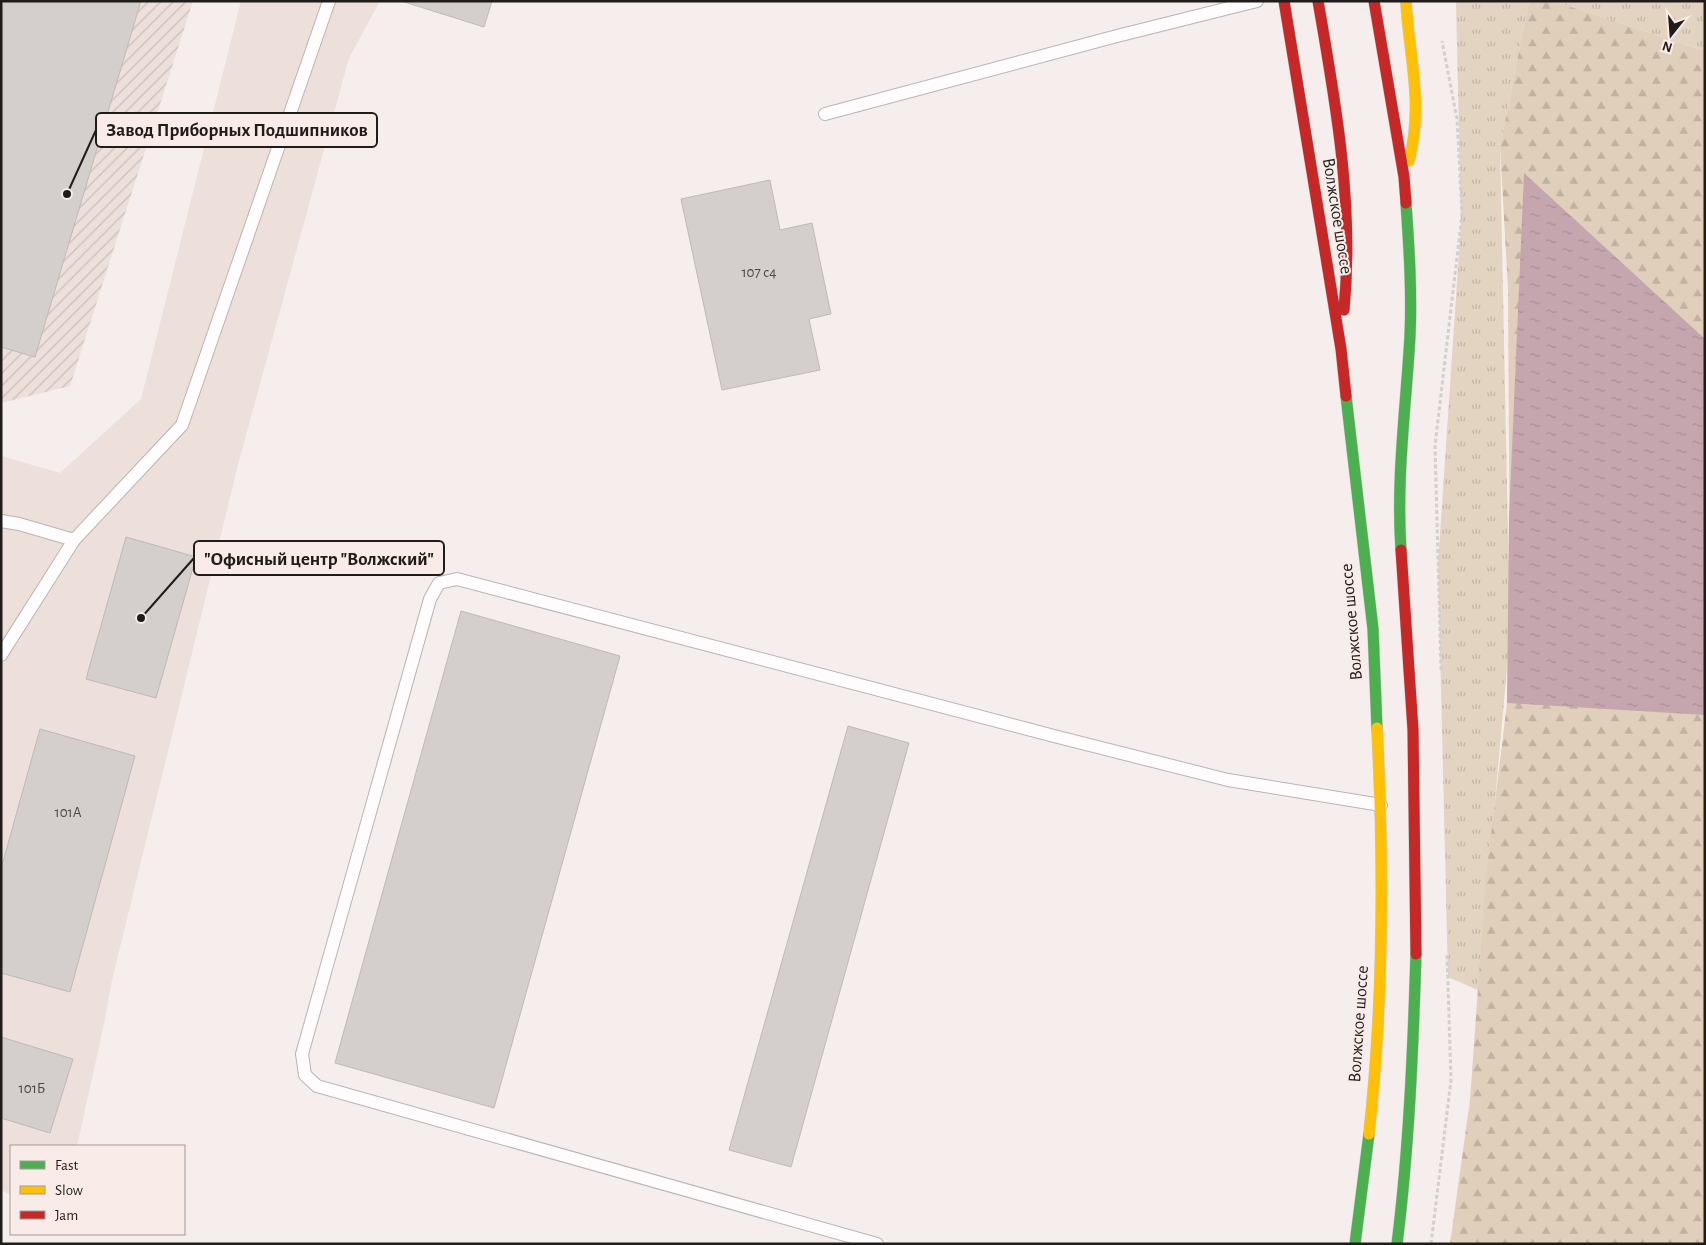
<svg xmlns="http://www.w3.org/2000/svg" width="1706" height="1245" viewBox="0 0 1706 1245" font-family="'Alegreya Sans',sans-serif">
<defs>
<pattern id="industrial-furrows" width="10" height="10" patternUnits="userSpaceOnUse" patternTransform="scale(1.25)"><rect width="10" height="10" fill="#eddfda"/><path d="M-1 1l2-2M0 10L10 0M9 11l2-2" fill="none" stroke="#cbbfba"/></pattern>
<pattern id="grass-tufts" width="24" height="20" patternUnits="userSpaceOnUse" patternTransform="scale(1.25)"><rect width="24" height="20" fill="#e3d4c1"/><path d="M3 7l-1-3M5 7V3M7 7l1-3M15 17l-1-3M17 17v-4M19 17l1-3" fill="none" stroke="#c2b5a5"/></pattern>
<pattern id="forest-firs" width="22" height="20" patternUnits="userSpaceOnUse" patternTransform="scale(1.25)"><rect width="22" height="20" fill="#e0cfbb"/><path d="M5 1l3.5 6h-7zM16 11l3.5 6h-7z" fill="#c0b1a0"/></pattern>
<pattern id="water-ripples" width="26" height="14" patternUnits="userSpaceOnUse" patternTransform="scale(1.25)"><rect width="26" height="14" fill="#c5a6af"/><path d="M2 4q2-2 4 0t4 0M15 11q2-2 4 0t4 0" fill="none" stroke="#a98e96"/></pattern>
</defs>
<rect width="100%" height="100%" fill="#f5eeec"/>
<!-- built -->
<path fill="#eddfda" d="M241,1H380L349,58L239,461L112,980L104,1024L77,1146H11V1195L1,1190V456L60,473L141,399Z"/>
<!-- industrial -->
<path fill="url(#industrial-furrows)" d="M1,1H193L70,386L1,403Z"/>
<!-- grass -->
<g fill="url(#grass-tufts)">
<path d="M1456,1H1529L1500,147L1510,634L1478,990L1448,977L1438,565L1461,222Z"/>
<path d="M1553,1H1705V51Z"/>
</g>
<!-- forest -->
<path fill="url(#forest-firs)" d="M1529,1H1553L1705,51V1244H1450L1470,1100L1486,876L1507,703L1510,615L1508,289L1500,147Z"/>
<!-- water -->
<path fill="url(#water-ripples)" d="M1524,173L1705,339V715L1507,703L1509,517Z"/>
<!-- building -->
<g fill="#d4cecd" stroke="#bfb9b8">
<path d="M1,1H141L35,357L1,347Z"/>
<path d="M401,1H492L484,27Z"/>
<path d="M770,180L780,230L812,223L831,314L809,319L820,370L722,390L681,199Z"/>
<path d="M126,537L196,557L156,698L86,679Z"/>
<path d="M461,611L620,656L494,1108L335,1063Z"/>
<path d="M848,726L909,743L791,1167L729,1150Z"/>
<path d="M40,729L135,756L70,992L1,973V869Z"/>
<path d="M1,1037L73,1059L50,1133L1,1118Z"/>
</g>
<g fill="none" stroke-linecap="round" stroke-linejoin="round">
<!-- lane casing -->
<g stroke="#bab4b3" stroke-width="14">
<g id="lane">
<path d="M825,114L1117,36L1257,1"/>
<path d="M1,521L19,524L74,540"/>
<path d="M1,655L74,540L182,425L329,1"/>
<path d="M877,1244L317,1086L305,1075L302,1054L430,599L439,583L457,579L1054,736L1228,780L1381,805"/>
</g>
</g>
<!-- fast casing -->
<g stroke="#cecbca" stroke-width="12">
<g id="fast">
<path d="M1346,396L1373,629L1377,728"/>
<path d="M1401,550C1396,478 1406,407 1410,336C1412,291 1409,247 1406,203"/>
<path d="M1355,1244L1369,1134"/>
<path d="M1397,1244C1409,1148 1413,1051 1416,954"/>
</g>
</g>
<!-- slow casing -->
<g stroke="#cecbca" stroke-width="12">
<g id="slow">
<path d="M1406,1C1409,57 1424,104 1409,161"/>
<path d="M1369,1134C1384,999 1384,863 1377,728"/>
</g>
</g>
<!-- jam casing -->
<g stroke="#cecbca" stroke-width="12">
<g id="jam">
<path d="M1284,1L1341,349L1346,396"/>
<path d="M1318,1C1336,104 1354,205 1344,310"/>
<path d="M1374,1L1404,177L1406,203"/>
<path d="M1401,550L1413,730L1416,954"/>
</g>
</g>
<!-- path -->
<g stroke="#d2d0cf" stroke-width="3" stroke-dasharray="4 2.5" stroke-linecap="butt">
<path d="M1441,670L1435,446L1462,214L1457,119L1442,41"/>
<path d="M1431,1244L1451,1080L1447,953"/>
</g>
<!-- lane -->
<use href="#lane" stroke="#fefcfc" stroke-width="12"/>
<!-- fast -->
<use href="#fast" stroke="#4caf50" stroke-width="11"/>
<!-- slow -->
<use href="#slow" stroke="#ffc107" stroke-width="11"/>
<!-- jam -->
<use href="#jam" stroke="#c62828" stroke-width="11"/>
</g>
<g text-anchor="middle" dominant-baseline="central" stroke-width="4" stroke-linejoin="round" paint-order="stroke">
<!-- number labels -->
<g font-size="15" fill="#4d4847">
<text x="759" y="272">107 с4</text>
<text x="68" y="812">101А</text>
<text x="32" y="1088">101Б</text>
</g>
<!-- street labels -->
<g font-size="18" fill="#201c1a" stroke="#f9ece8">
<text transform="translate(1337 216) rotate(81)">Волжское шоссе</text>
<text transform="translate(1352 622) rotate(-95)">Волжское шоссе</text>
<text transform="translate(1359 1024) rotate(-86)">Волжское шоссе</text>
</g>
</g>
<!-- callouts -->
<path fill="none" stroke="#201c1a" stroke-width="2" d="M67 194L96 130M141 618L194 558"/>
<g fill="#201c1a" stroke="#f9ece8" stroke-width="2">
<circle cx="67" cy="194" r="5"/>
<circle cx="141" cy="618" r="5"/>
</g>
<g fill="#f9ece8" stroke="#201c1a" stroke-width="2">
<rect x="96" y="113" width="281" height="34" rx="5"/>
<rect x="194" y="541" width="250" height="34" rx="5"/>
</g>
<g font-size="19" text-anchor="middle" font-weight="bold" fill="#201c1a">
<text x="237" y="136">Завод Приборных Подшипников</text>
<text x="319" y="565">"Офисный центр "Волжский"</text>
</g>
<!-- border -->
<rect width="1706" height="1245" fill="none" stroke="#201c1a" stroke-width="5"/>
<!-- legend -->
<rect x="10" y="1145" width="175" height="90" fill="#f9ece8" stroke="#a29996"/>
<rect x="20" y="1161" width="25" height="8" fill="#4caf50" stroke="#a29996"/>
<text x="55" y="1170" font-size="15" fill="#201c1a">Fast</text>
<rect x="20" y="1186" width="25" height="8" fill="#ffc107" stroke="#a29996"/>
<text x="55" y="1195" font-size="15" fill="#201c1a">Slow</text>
<rect x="20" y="1211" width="25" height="8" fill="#c62828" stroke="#a29996"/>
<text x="55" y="1220" font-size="15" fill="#201c1a">Jam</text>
<!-- north arrow -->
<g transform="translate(1671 35) rotate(197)" stroke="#f9ece8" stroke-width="4" paint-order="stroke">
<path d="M0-4L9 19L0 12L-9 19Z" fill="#201c1a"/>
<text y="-8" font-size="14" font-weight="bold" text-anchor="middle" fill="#201c1a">N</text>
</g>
</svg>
